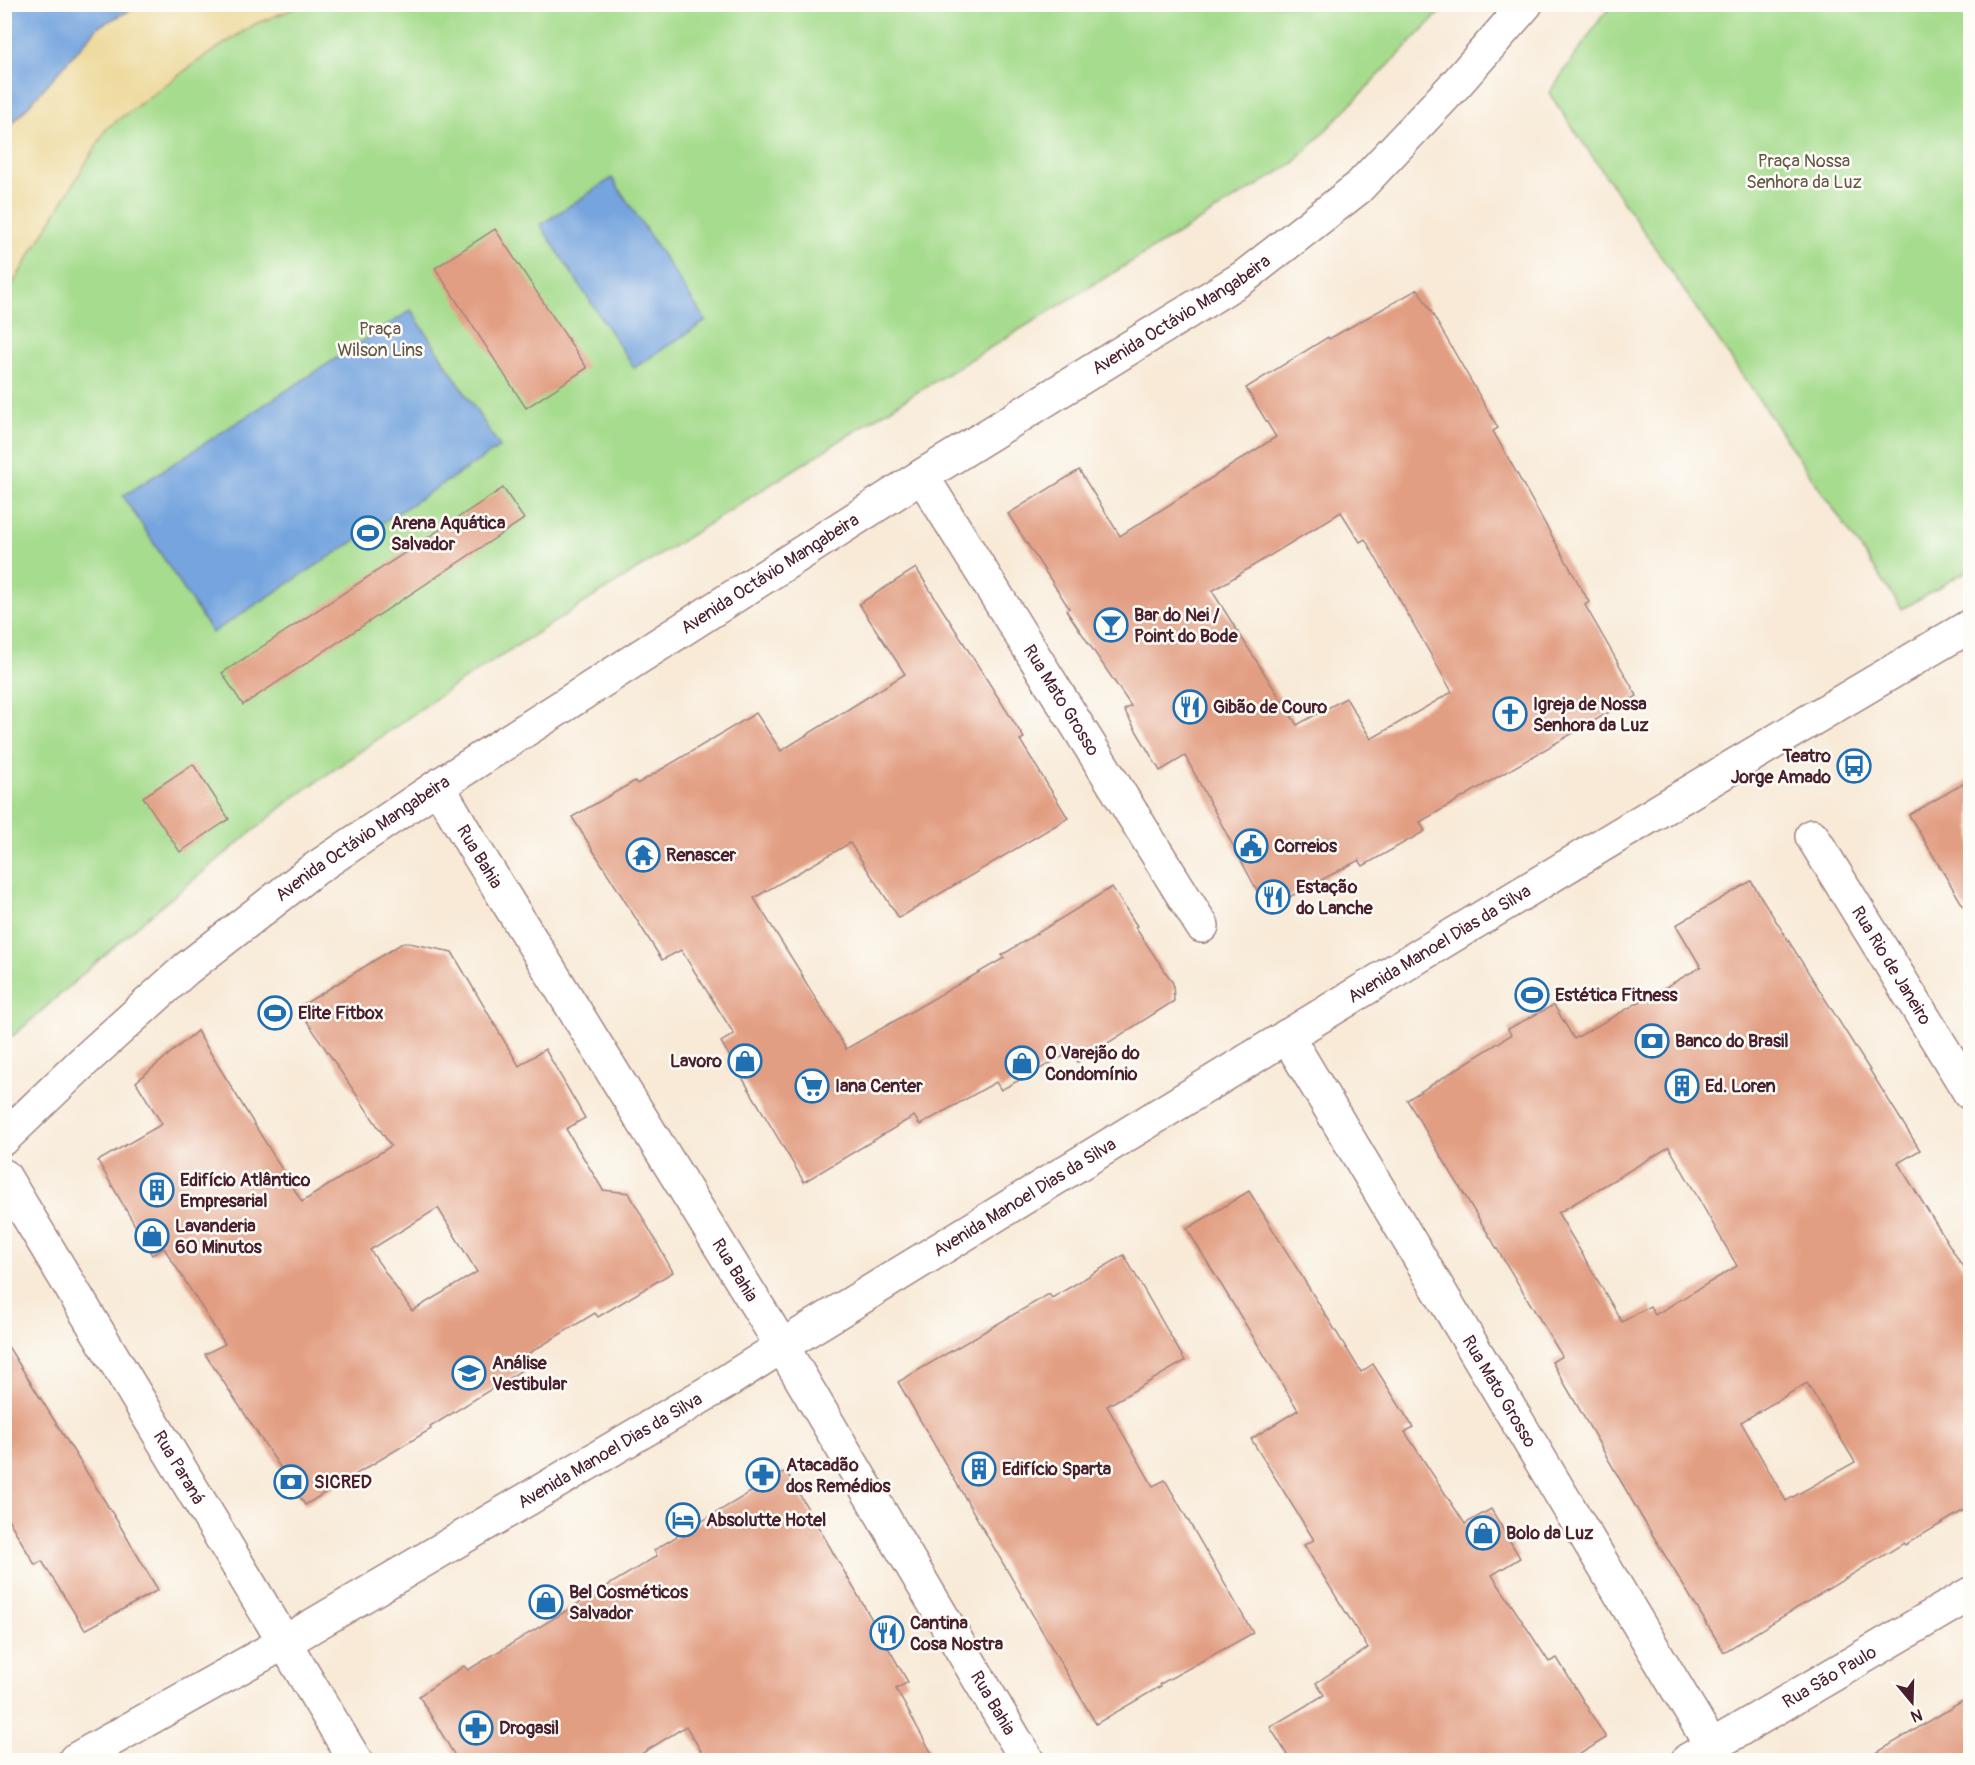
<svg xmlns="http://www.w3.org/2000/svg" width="1975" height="1765" viewBox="0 0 1975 1765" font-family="Pangolin,sans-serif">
<rect width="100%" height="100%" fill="#fdfcf7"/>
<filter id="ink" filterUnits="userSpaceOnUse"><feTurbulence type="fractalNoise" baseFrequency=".0167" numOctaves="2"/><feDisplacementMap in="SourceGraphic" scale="12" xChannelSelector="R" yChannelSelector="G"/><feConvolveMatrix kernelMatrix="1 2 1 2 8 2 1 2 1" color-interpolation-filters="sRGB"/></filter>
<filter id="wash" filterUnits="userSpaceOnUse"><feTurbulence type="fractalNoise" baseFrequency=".008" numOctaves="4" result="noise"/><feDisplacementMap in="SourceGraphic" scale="24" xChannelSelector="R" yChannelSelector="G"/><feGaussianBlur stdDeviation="1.35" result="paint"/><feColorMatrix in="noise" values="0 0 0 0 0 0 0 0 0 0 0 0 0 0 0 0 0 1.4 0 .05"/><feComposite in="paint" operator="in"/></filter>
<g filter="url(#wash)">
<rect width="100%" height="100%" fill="#f8ead7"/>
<!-- green -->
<g fill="#a6dc8d" stroke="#787e5c" stroke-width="1.5">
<path d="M303,4L1447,5L1294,163L899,403L455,685L292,799L142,922L14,1035L5,1037V306L9,290L107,128L205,56L255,24Z"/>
<path d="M1613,5H1970V569L1902,609L1549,93L1601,18Z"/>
</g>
<!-- sand -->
<path fill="#eeda9e" stroke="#9c7c64" stroke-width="1.5" d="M141,5H303L255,24L205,56L107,128L9,290L5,306V132L99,26Z"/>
<!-- water -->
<g fill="#75a4de" stroke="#606284" stroke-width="1.5">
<path d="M5,4H141V5L99,26L5,132Z"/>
<path d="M612,178L706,321L634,368L540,225Z"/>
<path d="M411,310L500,447L212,633L123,496Z"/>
</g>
<g id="blocks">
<!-- building -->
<g fill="#e29e82" fill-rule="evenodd">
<path d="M495,229L587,368L526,408L435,268Z"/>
<path d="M1418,289L1498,428L1493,431L1589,602L1585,605L1637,696L1420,822L1425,831L1363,866L1359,860L1267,909L1185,756L1160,771L1124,710L1131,706L1066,610L1069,608L1008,514L1079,470L1120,536L1276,437L1246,388L1328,337L1329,339ZM1341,512L1360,542L1365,539L1452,692L1371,739L1346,698L1297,725L1212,591Z"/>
<path d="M503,488L524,519L243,705L222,673Z"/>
<path d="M916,568L1024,738L1020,740L1068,818L899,918L850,843L754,898L803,976H802L846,1049L1004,958L1002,955L1112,887L1137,926L1135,927L1173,983L1174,1001L1078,1062L1071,1052L1001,1090L996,1082L920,1125L914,1116L804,1182L721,1042L734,1034L681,950L662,960L572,817L635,781L637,784L756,713L781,751L905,674L859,604Z"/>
<path d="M193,764L229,819L180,852L143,797Z"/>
<path d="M1971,779V919L1909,815Z"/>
<path d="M1751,881L1920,1150L1898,1163L1971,1280V1506L1905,1545L1904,1543L1724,1652L1641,1516L1552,1362L1562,1356L1407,1100L1511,1035L1508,1029L1554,1005L1574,1039L1701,967L1676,925ZM1669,1147L1737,1266L1655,1315L1650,1306L1622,1322L1558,1213ZM1807,1383L1855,1462L1786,1501L1741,1422Z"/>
<path d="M404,942L452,952L519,1066L545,1049L585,1118L566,1129L603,1190L629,1193L673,1272L598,1317L595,1313L516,1361L522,1370L430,1427L431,1429L305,1505L205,1354L225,1344L164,1248L152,1255L98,1161L162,1124L136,1082L197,1031L302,1202L391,1146L298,1008ZM438,1208L477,1272L412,1311L370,1250Z"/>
<path d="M1249,1191L1361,1372L1373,1364L1413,1427L1405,1432L1465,1524L1491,1509L1520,1558L1492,1575L1549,1662L1557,1658L1606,1738L1569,1761H1291L1270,1727L1324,1695L1316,1683L1368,1648L1304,1545L1314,1540L1251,1439L1298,1410L1187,1229Z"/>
<path d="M1124,1255L1185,1361L1107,1406L1153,1486L1165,1480L1253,1633L1160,1684L1161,1686L1096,1724L898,1382L1049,1294L1052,1298Z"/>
<path d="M4,1340L116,1519L158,1590L85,1630L42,1561L35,1565L4,1512Z"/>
<path d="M786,1471L908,1682L896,1689L936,1761H707L686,1726L630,1761H458L419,1696L464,1666L468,1670L657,1556L654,1550Z"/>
<path d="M1971,1696V1761H1863Z"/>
</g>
</g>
</g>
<g filter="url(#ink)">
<use href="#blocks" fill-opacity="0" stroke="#a18481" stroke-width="1.5"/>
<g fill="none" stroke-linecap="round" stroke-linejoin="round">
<!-- street casing -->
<g stroke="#a18481" stroke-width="36">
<g id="street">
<path id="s1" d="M922,476L1202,926"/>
<path id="s2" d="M1812,836L1970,1093"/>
<path id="s3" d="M1287,1036L1712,1747"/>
<path id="s4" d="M4,1176L355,1760"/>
</g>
</g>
<!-- secondary casing -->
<g stroke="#a18481" stroke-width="36">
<g id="secondary">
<path id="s5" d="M438,786L473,846L782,1346L1027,1760"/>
<path id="s6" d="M1688,1760L1970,1594"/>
</g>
</g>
<!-- primary casing -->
<g stroke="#a18481" stroke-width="36">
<g id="primary">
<path id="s7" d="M4,1138L83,1062L186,969L309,873L438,786L922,476L1244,277L1358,188L1457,83L1526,4"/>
<path id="s8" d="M75,1760L285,1642L721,1385L782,1346C1177,1104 1571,860 1970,626"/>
</g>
</g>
<!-- street -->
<use href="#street" stroke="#fff" stroke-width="33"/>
<!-- secondary -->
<use href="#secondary" stroke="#fff" stroke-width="33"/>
<!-- primary -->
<use href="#primary" stroke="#fff" stroke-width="33"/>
</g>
</g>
<!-- icons -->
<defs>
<g id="stadium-ring" transform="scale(1.725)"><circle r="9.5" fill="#fdfcf7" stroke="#1f6fb2" stroke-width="1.5"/><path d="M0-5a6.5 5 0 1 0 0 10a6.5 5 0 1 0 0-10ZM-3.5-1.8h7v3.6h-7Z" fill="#1f6fb2"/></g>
<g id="bar-ring" transform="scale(1.725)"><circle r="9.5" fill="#fdfcf7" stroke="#1f6fb2" stroke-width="1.5"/><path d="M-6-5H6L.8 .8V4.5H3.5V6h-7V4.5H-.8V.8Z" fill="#1f6fb2"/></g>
<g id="restaurant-ring" transform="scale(1.725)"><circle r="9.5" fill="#fdfcf7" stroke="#1f6fb2" stroke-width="1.5"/><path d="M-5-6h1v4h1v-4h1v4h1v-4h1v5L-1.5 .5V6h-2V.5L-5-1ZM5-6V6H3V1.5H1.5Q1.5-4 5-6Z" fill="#1f6fb2"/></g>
<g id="church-ring" transform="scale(1.725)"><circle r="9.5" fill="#fdfcf7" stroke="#1f6fb2" stroke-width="1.5"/><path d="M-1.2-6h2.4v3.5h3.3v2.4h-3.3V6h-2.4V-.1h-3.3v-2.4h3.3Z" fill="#1f6fb2"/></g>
<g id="bus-ring" transform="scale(1.725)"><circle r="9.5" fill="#fdfcf7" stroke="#1f6fb2" stroke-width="1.5"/><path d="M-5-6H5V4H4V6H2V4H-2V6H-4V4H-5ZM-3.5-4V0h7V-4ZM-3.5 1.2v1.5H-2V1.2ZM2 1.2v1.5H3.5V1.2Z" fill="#1f6fb2"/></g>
<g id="civic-ring" transform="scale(1.725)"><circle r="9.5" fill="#fdfcf7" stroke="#1f6fb2" stroke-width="1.5"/><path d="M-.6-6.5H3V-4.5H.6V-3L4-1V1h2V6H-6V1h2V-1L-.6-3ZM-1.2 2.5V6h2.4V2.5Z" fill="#1f6fb2"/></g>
<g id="temple-ring" transform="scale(1.725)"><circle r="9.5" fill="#fdfcf7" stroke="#1f6fb2" stroke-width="1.5"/><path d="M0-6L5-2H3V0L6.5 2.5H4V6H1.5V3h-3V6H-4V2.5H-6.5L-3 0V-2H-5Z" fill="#1f6fb2"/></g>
<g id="bank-ring" transform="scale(1.725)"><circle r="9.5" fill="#fdfcf7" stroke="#1f6fb2" stroke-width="1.5"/><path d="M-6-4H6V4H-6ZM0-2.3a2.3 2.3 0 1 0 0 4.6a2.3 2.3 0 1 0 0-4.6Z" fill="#1f6fb2"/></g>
<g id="shop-ring" transform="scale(1.725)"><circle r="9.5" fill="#fdfcf7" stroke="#1f6fb2" stroke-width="1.5"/><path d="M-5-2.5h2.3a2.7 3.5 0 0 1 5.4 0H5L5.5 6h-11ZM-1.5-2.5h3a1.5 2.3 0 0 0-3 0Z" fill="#1f6fb2"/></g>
<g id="supermarket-ring" transform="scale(1.725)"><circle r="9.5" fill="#fdfcf7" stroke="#1f6fb2" stroke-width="1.5"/><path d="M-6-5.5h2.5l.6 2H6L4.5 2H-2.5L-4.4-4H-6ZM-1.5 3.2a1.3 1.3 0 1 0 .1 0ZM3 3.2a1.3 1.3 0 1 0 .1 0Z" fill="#1f6fb2"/></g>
<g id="building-ring" transform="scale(1.725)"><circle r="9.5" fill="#fdfcf7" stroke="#1f6fb2" stroke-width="1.5"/><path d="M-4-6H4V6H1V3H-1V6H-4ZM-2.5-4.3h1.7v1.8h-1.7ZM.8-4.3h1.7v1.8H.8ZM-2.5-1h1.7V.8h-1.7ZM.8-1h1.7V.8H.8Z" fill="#1f6fb2"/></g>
<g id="school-ring" transform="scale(1.725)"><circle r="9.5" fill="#fdfcf7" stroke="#1f6fb2" stroke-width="1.5"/><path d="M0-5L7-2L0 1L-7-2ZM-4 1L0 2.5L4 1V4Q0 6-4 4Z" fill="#1f6fb2"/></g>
<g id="pharmacy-ring" transform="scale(1.725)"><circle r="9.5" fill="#fdfcf7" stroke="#1f6fb2" stroke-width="1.5"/><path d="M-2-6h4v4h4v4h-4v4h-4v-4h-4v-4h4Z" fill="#1f6fb2"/></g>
<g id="hotel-ring" transform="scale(1.725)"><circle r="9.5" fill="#fdfcf7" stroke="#1f6fb2" stroke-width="1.5"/><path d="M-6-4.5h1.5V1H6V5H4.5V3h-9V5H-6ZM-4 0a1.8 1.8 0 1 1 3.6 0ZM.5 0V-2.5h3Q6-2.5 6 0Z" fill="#1f6fb2"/></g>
</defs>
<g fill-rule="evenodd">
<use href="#stadium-ring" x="368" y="533"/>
<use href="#bar-ring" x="1111" y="625"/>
<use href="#restaurant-ring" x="1190" y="707"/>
<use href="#church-ring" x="1510" y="714"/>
<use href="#bus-ring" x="1854" y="766"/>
<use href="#civic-ring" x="1251" y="846"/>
<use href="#temple-ring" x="643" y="855"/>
<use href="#restaurant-ring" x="1273" y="897"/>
<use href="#stadium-ring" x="1532" y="995"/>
<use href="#stadium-ring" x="275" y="1013"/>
<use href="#bank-ring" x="1652" y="1041"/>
<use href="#shop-ring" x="745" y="1061"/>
<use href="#shop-ring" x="1022" y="1063"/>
<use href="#supermarket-ring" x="812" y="1086"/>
<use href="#building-ring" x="1682" y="1086"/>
<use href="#building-ring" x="157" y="1190"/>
<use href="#shop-ring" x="152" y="1236"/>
<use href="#school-ring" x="469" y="1373"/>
<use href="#building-ring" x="979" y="1469"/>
<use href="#pharmacy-ring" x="763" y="1475"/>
<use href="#bank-ring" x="291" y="1482"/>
<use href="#hotel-ring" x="683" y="1520"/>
<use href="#shop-ring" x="1483" y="1533"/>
<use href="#shop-ring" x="546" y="1602"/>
<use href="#restaurant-ring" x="887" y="1633"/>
<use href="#pharmacy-ring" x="476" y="1728"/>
</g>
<g text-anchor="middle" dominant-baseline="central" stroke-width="5" stroke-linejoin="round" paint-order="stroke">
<!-- park labels -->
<g font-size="18" fill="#665848" stroke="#fdfcf7">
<text x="1804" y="161">Praça Nossa<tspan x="1804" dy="21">Senhora da Luz</tspan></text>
<text x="380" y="329">Praça<tspan x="380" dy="21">Wilson Lins</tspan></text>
</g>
<!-- street labels -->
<g font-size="18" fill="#4a1f2b" stroke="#fdfcf7">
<text stroke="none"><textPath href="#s7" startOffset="1440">Avenida Octávio Mangabeira</textPath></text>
<text stroke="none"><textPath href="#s7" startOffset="954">Avenida Octávio Mangabeira</textPath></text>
<text stroke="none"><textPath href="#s1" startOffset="264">Rua Mato Grosso</textPath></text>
<text stroke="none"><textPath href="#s7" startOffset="468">Avenida Octávio Mangabeira</textPath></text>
<text stroke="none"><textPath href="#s5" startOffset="82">Rua Bahia</textPath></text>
<text stroke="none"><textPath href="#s8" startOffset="1590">Avenida Manoel Dias da Silva</textPath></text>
<text stroke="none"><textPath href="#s2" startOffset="152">Rua Rio de Janeiro</textPath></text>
<text stroke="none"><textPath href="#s8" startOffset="1104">Avenida Manoel Dias da Silva</textPath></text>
<text stroke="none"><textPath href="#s5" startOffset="568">Rua Bahia</textPath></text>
<text stroke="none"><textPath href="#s3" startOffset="414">Rua Mato Grosso</textPath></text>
<text stroke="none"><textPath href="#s8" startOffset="618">Avenida Manoel Dias da Silva</textPath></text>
<text stroke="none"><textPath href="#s4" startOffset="340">Rua Paraná</textPath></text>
<text stroke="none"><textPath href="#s6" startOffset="164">Rua São Paulo</textPath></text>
<text stroke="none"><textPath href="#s5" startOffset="1072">Rua Bahia</textPath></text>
</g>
<!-- poi labels -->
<g font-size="18" font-weight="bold" fill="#4a1f2b" stroke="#fdfcf7" text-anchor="start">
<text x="391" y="523">Arena Aquática<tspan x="391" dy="21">Salvador</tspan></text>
<text x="1134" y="615">Bar do Nei /<tspan x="1134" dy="21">Point do Bode</tspan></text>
<text x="1533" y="704">Igreja de Nossa<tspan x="1533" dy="21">Senhora da Luz</tspan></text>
<text x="1213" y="707">Gibão de Couro</text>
<text x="1831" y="756" text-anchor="end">Teatro<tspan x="1831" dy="21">Jorge Amado</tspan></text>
<text x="1274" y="846">Correios</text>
<text x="666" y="855">Renascer</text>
<text x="1296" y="887">Estação<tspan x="1296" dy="21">do Lanche</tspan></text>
<text x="1555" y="995">Estética Fitness</text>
<text x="298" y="1013">Elite Fitbox</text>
<text x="1675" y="1041">Banco do Brasil</text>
<text x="1045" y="1053">O Varejão do<tspan x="1045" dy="21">Condomínio</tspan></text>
<text x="722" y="1061" text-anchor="end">Lavoro</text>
<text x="835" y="1086">Iana Center</text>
<text x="1705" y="1086">Ed. Loren</text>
<text x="180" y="1180">Edifício Atlântico<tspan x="180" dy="21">Empresarial</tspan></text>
<text x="175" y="1226">Lavanderia<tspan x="175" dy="21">60 Minutos</tspan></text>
<text x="492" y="1363">Análise<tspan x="492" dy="21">Vestibular</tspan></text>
<text x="786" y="1465">Atacadão<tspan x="786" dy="21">dos Remédios</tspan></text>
<text x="1002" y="1469">Edifício Sparta</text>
<text x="314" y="1482">SICRED</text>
<text x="706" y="1520">Absolutte Hotel</text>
<text x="1506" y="1533">Bolo da Luz</text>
<text x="569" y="1592">Bel Cosméticos<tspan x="569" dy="21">Salvador</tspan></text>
<text x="910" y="1623">Cantina<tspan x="910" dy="21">Cosa Nostra</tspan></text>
<text x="499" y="1728">Drogasil</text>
</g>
</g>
<!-- margin -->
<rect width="1975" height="1765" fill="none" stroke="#fdfcf7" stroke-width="24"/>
<!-- north arrow -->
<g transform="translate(1912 1702) rotate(161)" stroke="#fdfcf7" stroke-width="4.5" paint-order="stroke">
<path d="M0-4.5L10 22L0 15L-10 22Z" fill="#4a1f2b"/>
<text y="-9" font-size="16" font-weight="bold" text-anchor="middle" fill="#4a1f2b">N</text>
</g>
</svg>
